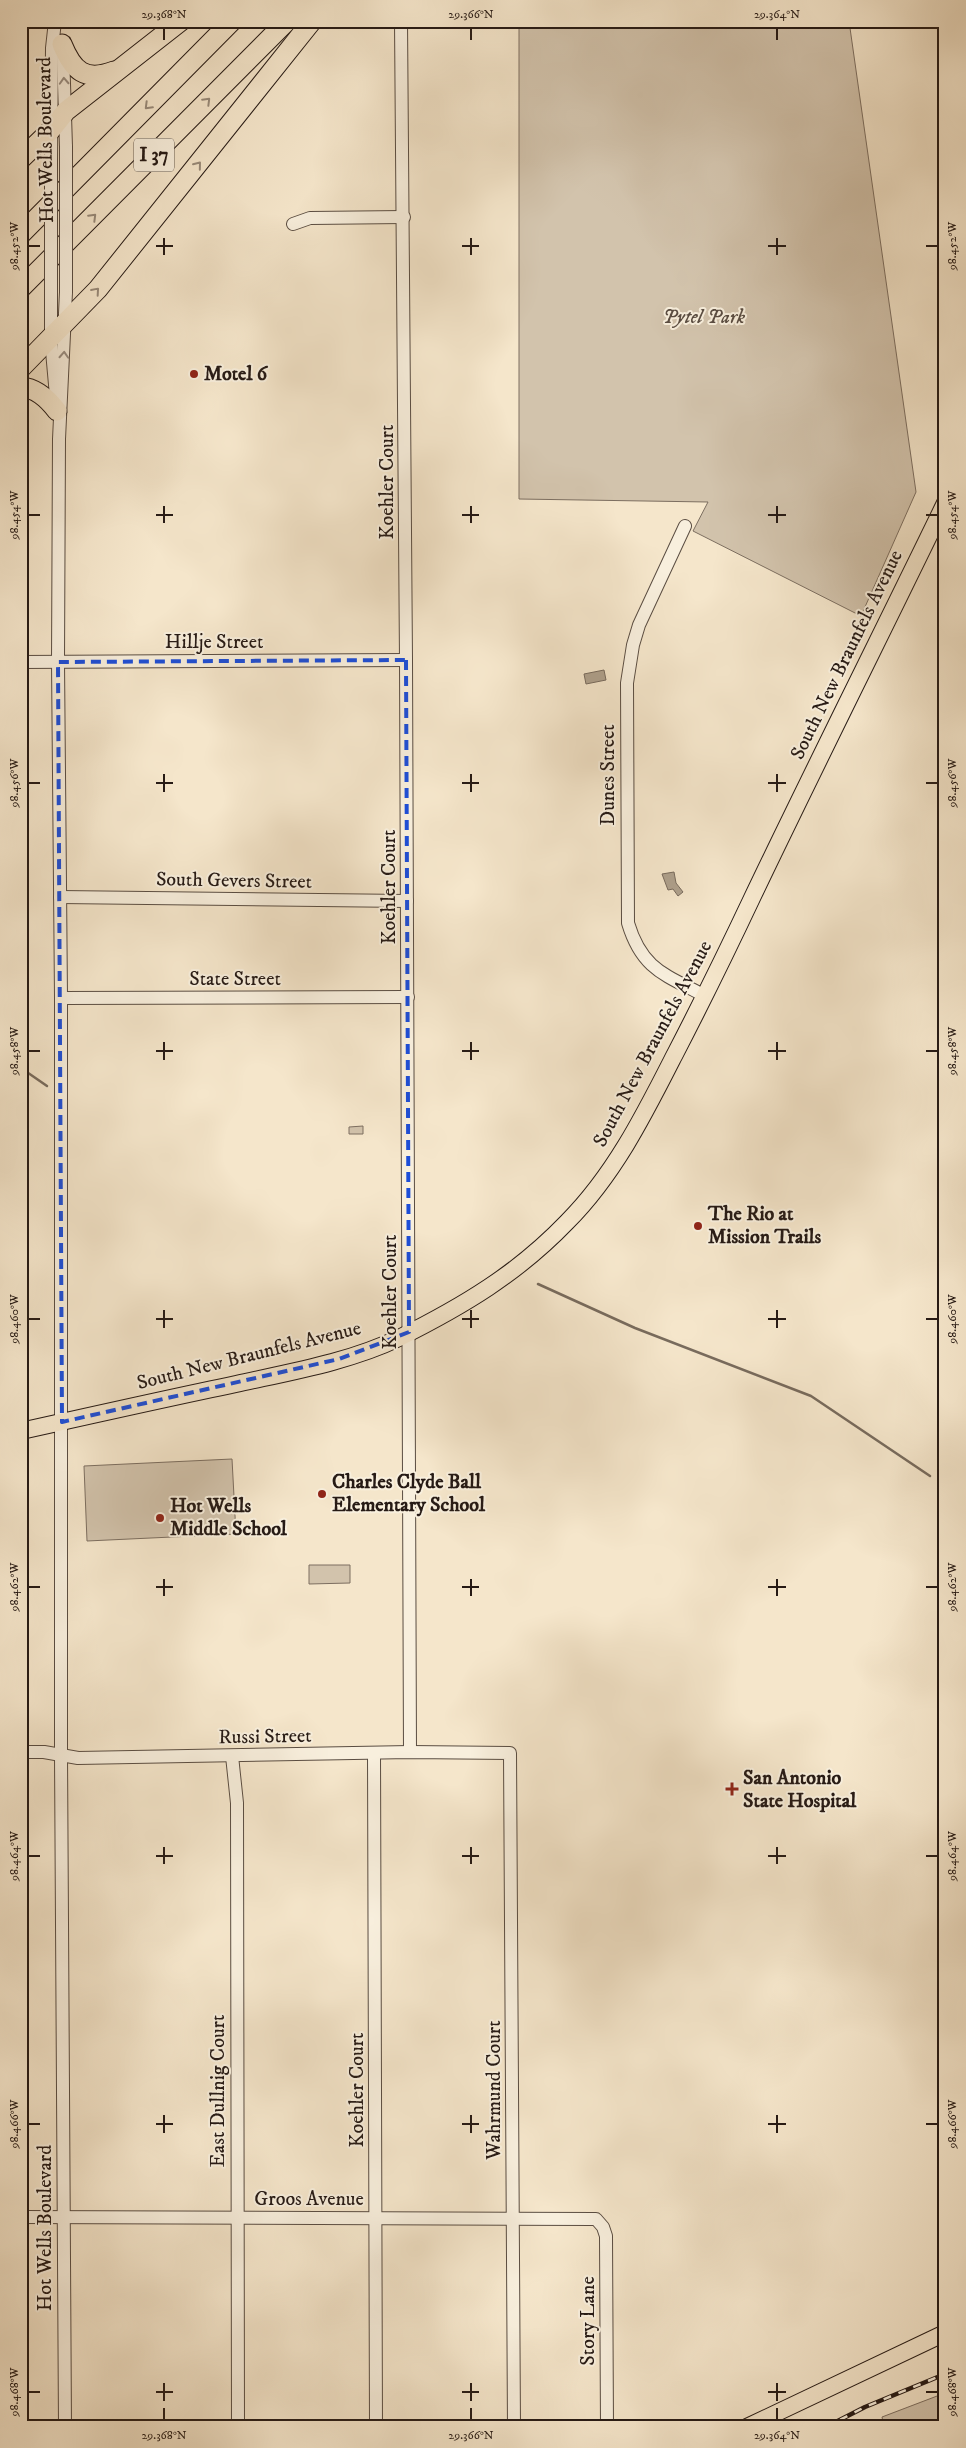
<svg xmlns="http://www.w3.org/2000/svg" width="966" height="2448" viewBox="0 0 966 2448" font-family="'IM FELL DW Pica',serif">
<rect width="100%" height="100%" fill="#f5e6cb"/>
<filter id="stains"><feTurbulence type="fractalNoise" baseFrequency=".004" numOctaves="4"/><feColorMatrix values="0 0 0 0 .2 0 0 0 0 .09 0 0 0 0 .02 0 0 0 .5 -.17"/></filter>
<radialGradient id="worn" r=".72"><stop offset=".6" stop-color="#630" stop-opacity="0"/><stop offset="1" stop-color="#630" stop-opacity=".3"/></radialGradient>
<!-- green -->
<g fill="#d2c3ac" stroke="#7c6e60">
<path d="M519,21H849L916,492L861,616L693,531L708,502L519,499Z"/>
<path d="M363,1126V1134H349V1127Z"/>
<path d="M232,1459L236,1534L87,1541L84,1466Z"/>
<path d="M309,1565H350V1583L309,1584Z"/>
<path d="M945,2393V2427H884L882,2417Z"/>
</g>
<!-- water -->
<g fill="#afa18d" stroke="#786b5d">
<path d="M604,670L606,680L586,684L584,674Z"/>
<path d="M674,872L676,883L683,892L678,896L673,889L668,890L662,874Z"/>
</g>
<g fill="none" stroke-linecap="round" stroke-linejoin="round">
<!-- stream -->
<g stroke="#786b5d" stroke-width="2.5">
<path d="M21,1068L47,1086"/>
<path d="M538,1284L635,1328L811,1396L930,1476"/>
<path d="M944,1485L945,1486"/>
</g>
<!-- minor casing -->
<g stroke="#5a4d42" stroke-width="14">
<g id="minor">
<path d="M401,21L406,660L410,1752"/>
<path d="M63,52L66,147"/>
<path d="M51,162L52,48L55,21"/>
<path d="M293,224L310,218L404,217"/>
<path d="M51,307V340L56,396"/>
<path d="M685,526L639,625L633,645L627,683L628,923C642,970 666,975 705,996"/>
<path d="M21,662L406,660"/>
<path d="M60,897L407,901"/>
<path d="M61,998L408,997"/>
<path d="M21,1752H44L78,1758L410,1752L510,1753L514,2427"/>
<path d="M374,1753L376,2427"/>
<path d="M232,1756L237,1803L238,2427"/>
<path d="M21,2217L596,2219L603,2227L606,2236L607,2427"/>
<path d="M65,2427L61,1755V998L58,662L59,439L66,292"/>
</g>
</g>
<!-- major casing -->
<g stroke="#261a15" stroke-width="18">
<g id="major">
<path d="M21,1431C93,1415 164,1399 236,1384C290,1372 349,1362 399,1338C463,1306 517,1274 567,1222C614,1175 644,1115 674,1056C701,1004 727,951 752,898C815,766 881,635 945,503"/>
<path d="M747,2427L945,2333"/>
</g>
</g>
<!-- highway casing -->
<g stroke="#261a15" stroke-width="21">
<g id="highway">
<path d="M62,44C73,71 85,82 114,71"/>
<path d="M21,159L50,131L66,111L181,21"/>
<path d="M21,234L232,21"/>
<path d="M21,288L287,21"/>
<path d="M21,368L98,289L312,21"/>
<path d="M21,387C36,388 48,399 57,411"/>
</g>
</g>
<!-- minor -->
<use href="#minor" stroke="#f8efdd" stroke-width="12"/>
<!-- major -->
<use href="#major" stroke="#f5e6cb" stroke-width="16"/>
<!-- highway -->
<use href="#highway" stroke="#f5e6cb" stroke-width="19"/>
<!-- rail casing -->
<g stroke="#261a15" stroke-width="4.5">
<path id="rail" d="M826,2427L865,2407L945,2374"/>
</g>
<!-- rail -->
<use href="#rail" stroke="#f8efdd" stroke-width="2.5" stroke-dasharray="8" stroke-linecap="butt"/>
<!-- minor-bridge casing -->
<g stroke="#5a4d42" stroke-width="14" stroke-linecap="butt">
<g id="minor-bridge">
<path d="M66,147V292"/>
<path d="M51,162V307"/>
</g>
</g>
<!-- minor-bridge -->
<use href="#minor-bridge" stroke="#f8efdd" stroke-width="12"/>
</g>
<!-- one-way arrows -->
<defs><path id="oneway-chevron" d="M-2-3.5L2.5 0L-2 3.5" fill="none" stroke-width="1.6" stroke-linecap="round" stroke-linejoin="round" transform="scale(1.25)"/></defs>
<g stroke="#9a8f83">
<use href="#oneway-chevron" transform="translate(64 81) rotate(-93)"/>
<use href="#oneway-chevron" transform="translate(64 355) rotate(-87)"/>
</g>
<g stroke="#988a79">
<use href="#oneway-chevron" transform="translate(207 101) rotate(-45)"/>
<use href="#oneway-chevron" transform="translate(148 106) rotate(135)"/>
<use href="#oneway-chevron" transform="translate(198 165) rotate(-51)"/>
<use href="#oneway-chevron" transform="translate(93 217) rotate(-45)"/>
<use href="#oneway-chevron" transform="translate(96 291) rotate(-49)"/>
</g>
<!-- marked area -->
<path fill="none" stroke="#1d4ed8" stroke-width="4" stroke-dasharray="10 6" stroke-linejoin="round" d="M406,660L409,1332L339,1359L62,1422L58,662Z"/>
<!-- ticks -->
<path fill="none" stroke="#261a15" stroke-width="2" d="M164,28V40M471,28V40M777,28V40M164,238V255M471,238V255M777,238V255M28,246H40M156,246H173M462,246H479M768,246H786M926,246H938M164,506V523M471,506V523M777,506V523M28,515H40M156,515H173M462,515H479M768,515H786M926,515H938M164,774V792M471,774V792M777,774V792M28,783H40M156,783H173M462,783H479M768,783H786M926,783H938M164,1042V1060M471,1042V1060M777,1042V1060M28,1051H40M156,1051H173M462,1051H479M768,1051H786M926,1051H938M164,1310V1328M471,1310V1328M777,1310V1328M28,1319H40M156,1319H173M462,1319H479M768,1319H786M926,1319H938M164,1579V1596M471,1579V1596M777,1579V1596M28,1587H40M156,1587H173M462,1587H479M768,1587H786M926,1587H938M164,1847V1864M471,1847V1864M777,1847V1864M28,1856H40M156,1856H173M462,1856H479M768,1856H786M926,1856H938M164,2115V2133M471,2115V2133M777,2115V2133M28,2124H40M156,2124H173M462,2124H479M768,2124H786M926,2124H938M164,2383V2401M471,2383V2401M777,2383V2401M28,2392H40M156,2392H173M462,2392H479M768,2392H786M926,2392H938M164,2408V2420M471,2408V2420M777,2408V2420"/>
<!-- markers -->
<g fill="#8f2418" stroke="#f8efdd" stroke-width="2">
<circle cx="194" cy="374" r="5"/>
<circle cx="698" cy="1226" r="5"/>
<circle cx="322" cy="1494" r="5"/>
<circle cx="160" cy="1518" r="5"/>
<path d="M729.5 1781.5h5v5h5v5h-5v5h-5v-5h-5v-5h5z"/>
</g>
<g text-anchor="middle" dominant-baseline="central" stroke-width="4" stroke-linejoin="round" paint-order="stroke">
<!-- shield labels -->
<rect fill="#f8efdd" stroke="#655a51" stroke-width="1" x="134" y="138.5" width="40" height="33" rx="4"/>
<g font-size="19" font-weight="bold" fill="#261a15">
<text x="154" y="155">I 37</text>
</g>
<!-- street labels -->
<g font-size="20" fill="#261a15" stroke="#f8efdd">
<text transform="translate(46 140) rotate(-91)">Hot Wells Boulevard</text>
<text transform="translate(387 482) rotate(-90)">Koehler Court</text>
<text x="214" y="642">Hillje Street</text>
<text transform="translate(847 655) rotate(-64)">South New Braunfels Avenue</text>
<text transform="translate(608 775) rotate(-90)">Dunes Street</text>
<text transform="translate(234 881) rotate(1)">South Gevers Street</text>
<text transform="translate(389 887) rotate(-90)">Koehler Court</text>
<text x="235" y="979">State Street</text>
<text transform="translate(653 1044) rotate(-62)">South New Braunfels Avenue</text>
<text transform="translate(390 1292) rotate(-90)">Koehler Court</text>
<text transform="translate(249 1356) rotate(-14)">South New Braunfels Avenue</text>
<text transform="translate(265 1737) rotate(-1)">Russi Street</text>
<text transform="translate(357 2090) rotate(-90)">Koehler Court</text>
<text transform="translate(494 2090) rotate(-90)">Wahrmund Court</text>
<text transform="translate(218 2091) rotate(-90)">East Dullnig Court</text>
<text x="309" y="2199">Groos Avenue</text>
<text transform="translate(45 2228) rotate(-90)">Hot Wells Boulevard</text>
<text transform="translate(588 2321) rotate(-90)">Story Lane</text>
</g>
<!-- park labels -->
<g font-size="20" font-style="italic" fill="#5a4d42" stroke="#f8efdd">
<text x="704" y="317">Pytel Park</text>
</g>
<!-- poi labels -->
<g font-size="20" font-weight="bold" fill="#261a15" stroke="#f8efdd" text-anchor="start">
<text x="204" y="374">Motel 6</text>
<text x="708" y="1214">The Rio at<tspan x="708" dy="23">Mission Trails</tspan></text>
<text x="332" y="1482">Charles Clyde Ball<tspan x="332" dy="23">Elementary School</tspan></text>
<text x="170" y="1506">Hot Wells<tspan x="170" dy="23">Middle School</tspan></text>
<text x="743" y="1778">San Antonio<tspan x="743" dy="23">State Hospital</tspan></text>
</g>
</g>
<!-- margin -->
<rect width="966" height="2448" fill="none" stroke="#f5e6cb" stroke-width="55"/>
<rect x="28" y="28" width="910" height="2392" fill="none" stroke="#261a15" stroke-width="2"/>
<g font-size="12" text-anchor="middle" fill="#261a15">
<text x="164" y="18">29.368°N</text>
<text x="471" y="18">29.366°N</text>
<text x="777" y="18">29.364°N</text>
<text transform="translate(952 246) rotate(-90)" y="4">98.452°W</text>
<text transform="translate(14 246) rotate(-90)" y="4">98.452°W</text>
<text transform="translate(952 515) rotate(-90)" y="4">98.454°W</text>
<text transform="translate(14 515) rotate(-90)" y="4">98.454°W</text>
<text transform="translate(952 783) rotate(-90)" y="4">98.456°W</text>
<text transform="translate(14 783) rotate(-90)" y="4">98.456°W</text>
<text transform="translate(952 1051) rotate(-90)" y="4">98.458°W</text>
<text transform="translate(14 1051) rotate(-90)" y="4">98.458°W</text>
<text transform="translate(14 1319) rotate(-90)" y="4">98.460°W</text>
<text transform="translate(952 1319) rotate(-90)" y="4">98.460°W</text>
<text transform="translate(14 1587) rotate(-90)" y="4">98.462°W</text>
<text transform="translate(952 1587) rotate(-90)" y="4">98.462°W</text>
<text transform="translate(14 1856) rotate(-90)" y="4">98.464°W</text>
<text transform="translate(952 1856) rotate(-90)" y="4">98.464°W</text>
<text transform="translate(14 2124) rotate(-90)" y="4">98.466°W</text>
<text transform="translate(952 2124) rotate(-90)" y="4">98.466°W</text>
<text transform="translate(14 2392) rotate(-90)" y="4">98.468°W</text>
<text transform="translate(952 2392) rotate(-90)" y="4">98.468°W</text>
<text x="164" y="2439">29.368°N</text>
<text x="471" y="2439">29.366°N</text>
<text x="777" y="2439">29.364°N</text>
</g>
<rect width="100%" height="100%" filter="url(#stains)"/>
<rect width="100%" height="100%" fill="url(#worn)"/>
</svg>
